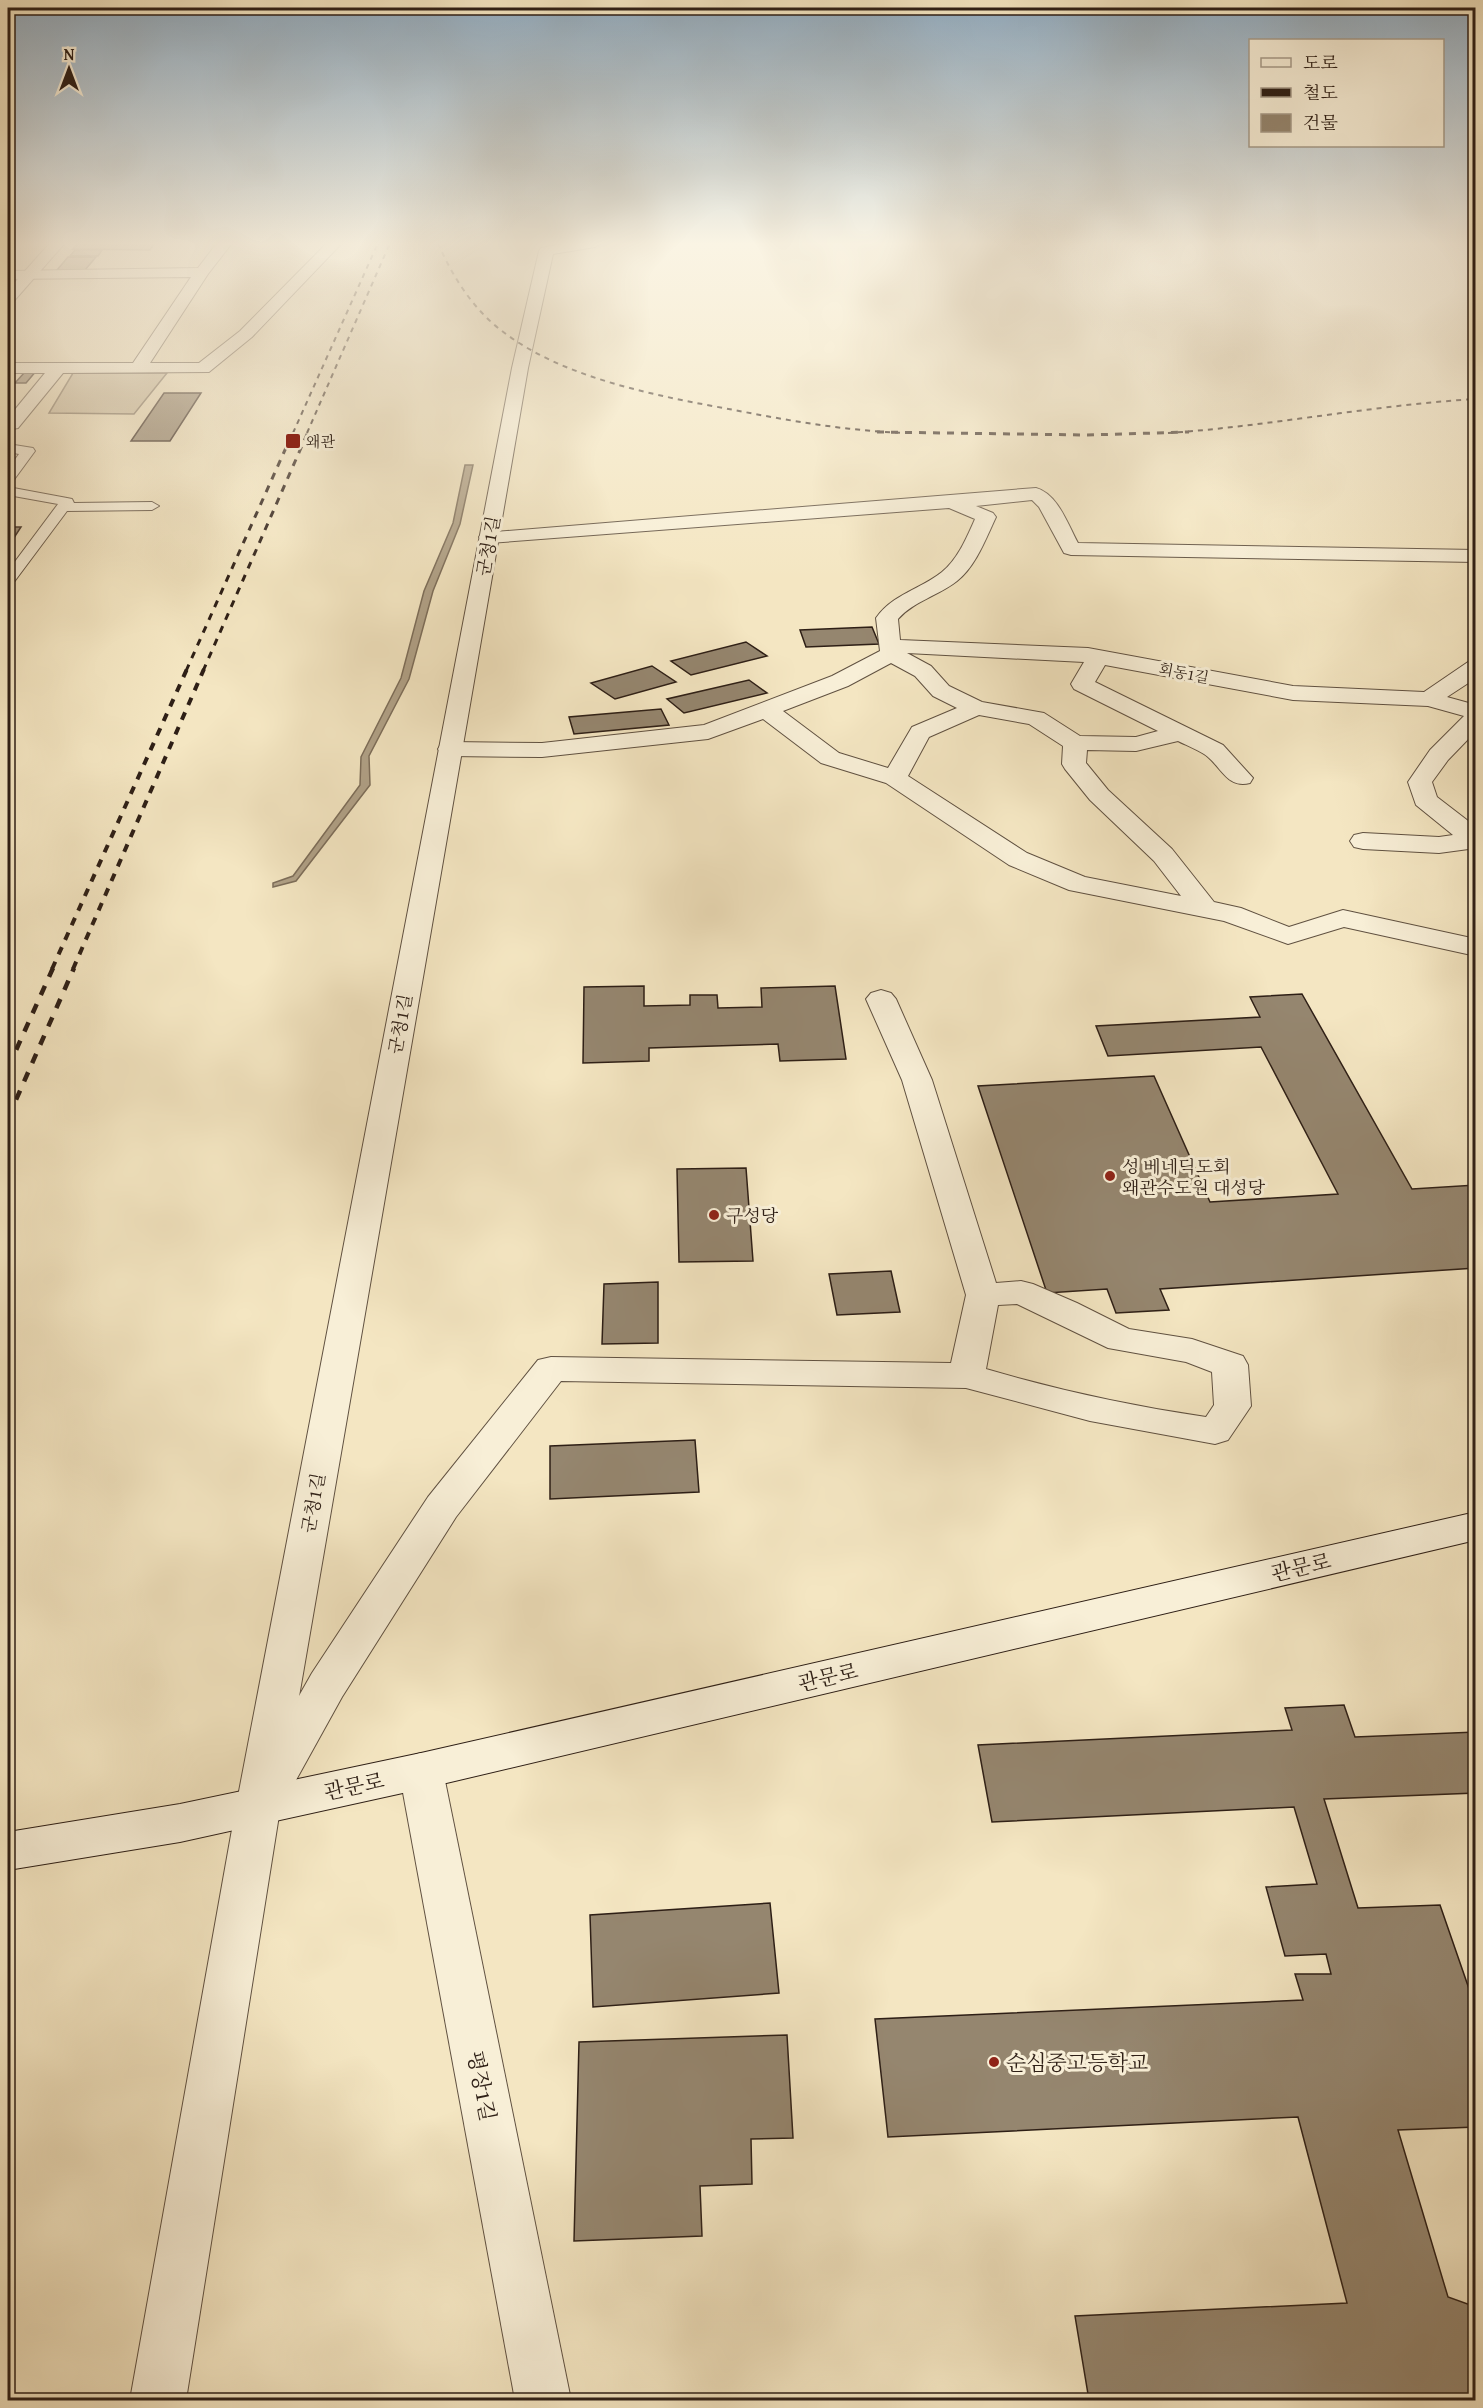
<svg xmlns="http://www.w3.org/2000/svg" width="1483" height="2408" viewBox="0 0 1483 2408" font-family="'Gentium Book Plus','Noto Serif KR',serif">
<rect width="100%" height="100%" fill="#f4e6c2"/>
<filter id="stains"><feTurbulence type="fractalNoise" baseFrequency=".00333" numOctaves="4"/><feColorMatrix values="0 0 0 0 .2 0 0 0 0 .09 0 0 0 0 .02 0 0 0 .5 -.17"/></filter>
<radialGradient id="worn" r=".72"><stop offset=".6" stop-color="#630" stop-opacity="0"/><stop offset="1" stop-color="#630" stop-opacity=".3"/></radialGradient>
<!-- green -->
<path fill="#d2c4a5" stroke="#80725e" stroke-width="1.5" d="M73,373H167L134,414L49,413Z"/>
<!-- water -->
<path fill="#b1a288" stroke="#7d6e5a" stroke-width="1.5" d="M465,465H473L460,524L433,591L409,679L369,756L370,785L296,881L273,887V883L293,876L360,785L361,757L401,678L424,591L453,523Z"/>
<!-- building -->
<g fill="#95866f" stroke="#2e1f16" stroke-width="1.5">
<path d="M79,243H155L150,250L73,249Z"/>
<path d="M75,250H102L98,256H70Z"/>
<path d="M68,257H96L85,270H57Z"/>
<path d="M8,370H37L26,383H15L24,373H8Z"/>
<path d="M164,393H201L170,441H131Z"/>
<path d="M8,527H21L8,547Z"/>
<path d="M872,627L879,644L806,647L800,630Z"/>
<path d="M746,642L767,656L691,675L671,661Z"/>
<path d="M652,666L676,682L615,699L591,683Z"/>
<path d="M749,680L767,693L684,713L667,699Z"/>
<path d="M661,709L669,725L574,734L569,717Z"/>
<path d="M644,986V1006L690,1005V995H717L718,1008L762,1007L761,988L835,986L846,1059L780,1061L778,1044L649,1048V1061L583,1063L584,987Z"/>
<path d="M1302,994L1412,1189L1476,1185V1268L1160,1289L1169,1310L1116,1313L1107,1289L1047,1293L978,1086L1154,1076L1210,1202L1338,1194L1261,1047L1108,1056L1096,1026L1260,1017L1250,997Z"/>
<path d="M746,1168L753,1261L679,1262L677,1169Z"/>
<path d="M891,1271L900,1312L837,1315L829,1274Z"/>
<path d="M658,1282V1343L602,1344L604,1284Z"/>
<path d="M695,1440L699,1492L550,1499V1446Z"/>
<path d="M1344,1705L1355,1737L1476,1732V1793L1324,1799L1358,1908L1440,1905L1476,2009V2127L1398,2130L1448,2297L1476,2307V2400H1089L1075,2316L1347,2303L1298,2117L888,2137L875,2019L1303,2000L1295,1974H1331L1326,1954L1285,1956L1266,1887L1317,1884L1294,1807L992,1822L978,1745L1292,1730L1285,1708Z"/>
<path d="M770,1903L779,1993L593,2007L590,1915Z"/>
<path d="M787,2035L793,2138L751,2139L752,2184L700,2186L702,2236L574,2241L579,2042Z"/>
</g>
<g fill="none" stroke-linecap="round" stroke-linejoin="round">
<!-- service casing -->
<g stroke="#605141" stroke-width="2">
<g id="service">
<path d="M8,444L33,448L35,451L13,481L8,482V469L19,454L8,452Z"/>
<path d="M8,487L67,498L72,499L74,503L152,502L159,506L152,510L67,511L14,582L9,584L8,571L58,504L8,495Z"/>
</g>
</g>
<!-- minor casing -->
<g stroke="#605141" stroke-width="2">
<g id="minor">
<path d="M217,243H232L208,274L150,363H199L240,331L327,243H342L252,337L209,372L63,373L18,428L8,430V418L45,373H8V363H133L191,277L8,279V271L198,268Z"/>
<path d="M1036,488C1058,494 1068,525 1078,543L1476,550V562L1071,555L1064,553L1039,507L1032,500L976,506L993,513L996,517C986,538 976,566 957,581C938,596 914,601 898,619L900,640L1088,648L1293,686L1424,692L1468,662L1476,660V678L1447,697L1476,705V731L1448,760L1432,782L1437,797L1476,827V848L1439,853L1363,849L1354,847L1350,841L1354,835L1363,833L1439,837L1453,835L1416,805L1408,782L1430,750L1464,716L1428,706L1293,700L1105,665L1095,682L1223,745L1253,778L1250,783C1226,789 1221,765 1204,754C1196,749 1186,745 1178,741L1136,751L1087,750L1086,763L1108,790L1172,849L1214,902L1241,908L1289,927L1343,910L1476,939V956L1344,927L1288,944L1224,921L1069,890L1009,865L886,783L821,763L763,719L708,739L542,757L450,756L441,754L438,749L441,744L450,742L542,743L704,725L832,676L880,651L876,618C893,594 921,589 942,572C958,559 967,537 975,519L949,508L489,543L482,541L479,537L482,533ZM907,653L1084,662L1071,684L1074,689L1158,731L1136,737L1080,736L1044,713L982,702L949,686L931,666ZM891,663L915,676L933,696L957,708L912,727L888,768L839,753L783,711L848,686ZM979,715L1029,724L1063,746L1062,764L1065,769L1090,800L1154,861L1181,896L1085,877L1027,853L908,776L929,737Z"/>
<path d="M881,990L891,993L896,999L932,1080L996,1283L1021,1281L1033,1284L1077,1303L1129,1329L1192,1339L1243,1356L1248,1365L1251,1406L1228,1440L1215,1444L1090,1421L966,1388L561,1381L456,1517L342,1697L280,1809L186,2400H130L236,1807L312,1673L428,1497L538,1360L551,1357L951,1363L966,1295L902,1080L866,999L871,993ZM1017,1304L1108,1348L1186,1362L1212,1372L1214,1405L1206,1417C1131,1406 1058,1390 986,1369L998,1305Z"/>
<path d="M421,1753L437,1758L443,1771L571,2400H515L399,1771L405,1758Z"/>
</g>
</g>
<!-- tertiary casing -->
<g stroke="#605141" stroke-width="2">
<g id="tertiary">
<path d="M50,243H65L13,302L8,303V290Z"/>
<path d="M567,243H602L595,247L553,254L528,368L280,1807L274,1820L258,1826L242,1820L236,1807L512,368L539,251L541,248Z"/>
</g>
</g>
<!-- secondary casing -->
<g stroke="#2e1f16" stroke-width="2">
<path id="secondary" d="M1476,1512V1540L421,1789L180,1842L8,1870V1832L180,1804L421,1753Z"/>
</g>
<!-- service -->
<use href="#service" fill="#f8efd7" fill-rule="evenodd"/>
<!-- minor -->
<use href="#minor" fill="#f8efd7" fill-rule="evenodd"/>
<!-- tertiary -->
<use href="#tertiary" fill="#f8efd7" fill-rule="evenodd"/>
<!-- secondary -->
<use href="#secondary" fill="#f8efd7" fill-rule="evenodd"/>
<!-- rail-far3 -->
<g stroke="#2e1f16" stroke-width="2" stroke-dasharray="5 5" stroke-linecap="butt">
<path d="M438,243C452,276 473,309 502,331C564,379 658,396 734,410C791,421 848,431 906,433"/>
<path d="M293,433L378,243"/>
<path d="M307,433L390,243"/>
<path d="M1168,433C1271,426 1373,405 1476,399"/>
</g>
<!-- rail-far2 -->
<g stroke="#2e1f16" stroke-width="3" stroke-dasharray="7 7" stroke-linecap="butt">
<path d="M877,432L1087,435L1189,432"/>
<path d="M186,671L293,432"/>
<path d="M203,671L308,432"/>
</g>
<!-- rail-far1 -->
<g stroke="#2e1f16" stroke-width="4" stroke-dasharray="8 8" stroke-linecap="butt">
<path d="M52,969L187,669"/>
<path d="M73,969L204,669"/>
</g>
<!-- rail -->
<g stroke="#2e1f16" stroke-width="4.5" stroke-dasharray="10 10" stroke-linecap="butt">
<path d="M8,1068L53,968"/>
<path d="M8,1118L74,968"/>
</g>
</g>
<!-- sky -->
<linearGradient id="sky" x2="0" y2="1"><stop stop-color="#92adc2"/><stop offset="0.42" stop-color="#faf4e4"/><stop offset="1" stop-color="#faf4e4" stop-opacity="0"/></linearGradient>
<rect width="1483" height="580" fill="url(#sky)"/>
<!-- markers -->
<g fill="#8f2418" stroke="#f8efd7" stroke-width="2">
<rect x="285" y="433" width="16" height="16" rx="3"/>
<circle cx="1110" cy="1176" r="6"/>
<circle cx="714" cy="1215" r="6"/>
<circle cx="994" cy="2062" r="6"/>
</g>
<g text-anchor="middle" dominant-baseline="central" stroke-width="6" stroke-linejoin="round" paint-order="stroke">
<!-- far-poi labels -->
<g font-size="15" fill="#2e1f16" stroke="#f8efd7" text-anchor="start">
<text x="306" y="441">왜관</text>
</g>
<!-- far-street labels -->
<g font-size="15" fill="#2e1f16" stroke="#f8efd7">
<text transform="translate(1184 673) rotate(11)">회동1길</text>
</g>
<!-- street labels -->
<g font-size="18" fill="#2e1f16" stroke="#f8efd7">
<text transform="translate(488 546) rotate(-80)">군청1길</text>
<text transform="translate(400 1024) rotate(-80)">군청1길</text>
<text transform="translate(313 1503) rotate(-80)">군청1길</text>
</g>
<!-- poi labels -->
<g font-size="18" fill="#2e1f16" stroke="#f8efd7" text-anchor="start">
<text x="1122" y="1166">성 베네딕도회<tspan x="1122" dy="21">왜관수도원 대성당</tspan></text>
<text x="726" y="1215">구성당</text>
</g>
<!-- near-street labels -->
<g font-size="21" fill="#2e1f16" stroke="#f8efd7">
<text transform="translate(1301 1567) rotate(-13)">관문로</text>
<text transform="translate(828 1677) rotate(-13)">관문로</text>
<text transform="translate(354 1786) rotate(-12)">관문로</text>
<text transform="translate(482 2086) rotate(79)">평장1길</text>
</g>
<!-- near-poi labels -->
<g font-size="21" fill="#2e1f16" stroke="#f8efd7" text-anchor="start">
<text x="1006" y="2062">순심중고등학교</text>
</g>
</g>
<!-- margin -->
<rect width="1483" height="2408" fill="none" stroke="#f4e6c2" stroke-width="30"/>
<rect x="9" y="9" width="1465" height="2390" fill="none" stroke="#2e1f16" stroke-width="3"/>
<rect x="15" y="15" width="1453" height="2378" fill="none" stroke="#2e1f16" stroke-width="1.5"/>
<!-- legend -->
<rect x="1249" y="39" width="195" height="108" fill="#f8efd7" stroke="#a79c8a" stroke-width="1.5"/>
<rect x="1261" y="58" width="30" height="9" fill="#f8efd7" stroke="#a79c8a" stroke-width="1.5"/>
<text x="1303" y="69" font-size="18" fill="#2e1f16">도로</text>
<rect x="1261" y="88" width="30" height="9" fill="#2e1f16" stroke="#a79c8a" stroke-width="1.5"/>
<text x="1303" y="99" font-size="18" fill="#2e1f16">철도</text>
<rect x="1261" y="114" width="30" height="18" fill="#95866f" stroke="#a79c8a" stroke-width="1.5"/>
<text x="1303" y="129" font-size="18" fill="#2e1f16">건물</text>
<!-- north arrow -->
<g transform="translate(69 69)" stroke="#f8efd7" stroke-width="4.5" paint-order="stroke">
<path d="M0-4.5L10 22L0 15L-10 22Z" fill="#2e1f16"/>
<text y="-9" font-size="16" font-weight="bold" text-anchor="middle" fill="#2e1f16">N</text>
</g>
<rect width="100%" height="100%" filter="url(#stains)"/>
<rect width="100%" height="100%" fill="url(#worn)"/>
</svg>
